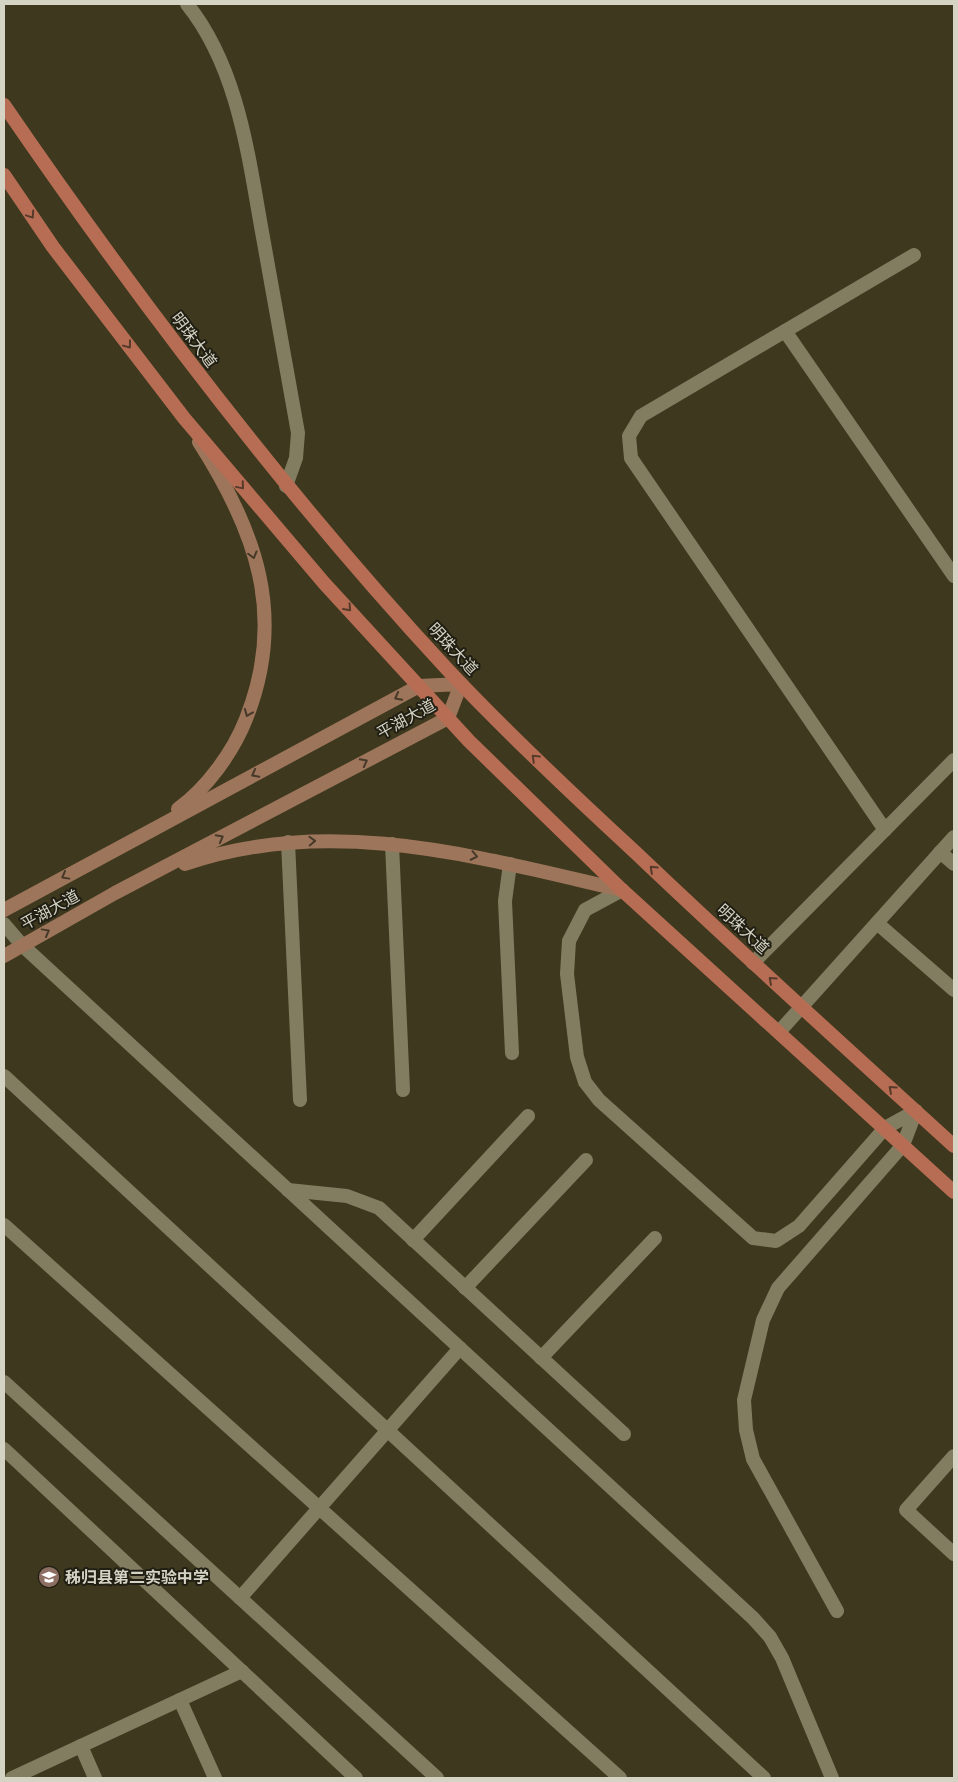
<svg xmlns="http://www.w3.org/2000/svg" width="958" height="1782" viewBox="0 0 958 1782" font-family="'Public Sans','Noto Sans SC',sans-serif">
<rect width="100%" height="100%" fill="#3d381e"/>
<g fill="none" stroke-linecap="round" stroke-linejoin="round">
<!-- service -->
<g stroke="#827d61" stroke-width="14">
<path d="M785,331L954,576"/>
<path d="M885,830L631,458L629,436L641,416L914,255"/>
<path d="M288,842L300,1100"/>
<path d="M392,844L403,1090"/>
<path d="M940,852L954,864"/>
<path d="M510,864L505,901L512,1053"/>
<path d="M622,890L585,910L569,941L567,974L577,1057L585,1082L599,1100L753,1238L776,1241L799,1226L885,1128L916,1111"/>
<path d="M877,923L954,990"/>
<path d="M4,924L22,945L753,1618L770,1637L782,1658L832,1778"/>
<path d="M753,963L954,760"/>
<path d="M779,1032L954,837"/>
<path d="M4,1076L764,1778"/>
<path d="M288,1190L347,1196L379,1208L624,1434"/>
<path d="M4,1225L620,1778"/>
<path d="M413,1240L528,1116"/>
<path d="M465,1288L586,1160"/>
<path d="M541,1358L655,1238"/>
<path d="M4,1382L437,1778"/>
<path d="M954,1456L906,1510L954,1554"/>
<path d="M240,1598L460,1348"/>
<path d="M837,1611L753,1459L746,1430L744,1400L763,1320L778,1288L903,1145L916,1111"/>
<path d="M180,1700L215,1778"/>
<path d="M81,1746L95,1778"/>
<path d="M12,1778L242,1671"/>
</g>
<!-- minor -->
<g stroke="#827d61" stroke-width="14">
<path d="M187,4C240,70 249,162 264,243C275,306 287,370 298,433L296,458L286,486"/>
<path d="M4,1449L356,1778"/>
</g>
<!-- secondary -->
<g stroke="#9d755b" stroke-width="14">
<path d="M178,809C207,788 233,752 246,719C287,616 256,531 199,442"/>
<path d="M185,864C331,814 478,857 622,890"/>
<path d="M4,910L419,686L461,684L448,718L115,893L4,956"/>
</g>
<!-- primary -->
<g stroke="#b76d54" stroke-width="14">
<path d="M4,105C139,302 284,493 447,669C507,733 571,793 635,852C740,952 847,1049 954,1146"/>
<path d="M4,175L53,247L184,418L324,583L469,741L622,890L954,1192"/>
</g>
</g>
<!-- one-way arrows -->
<defs><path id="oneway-chevron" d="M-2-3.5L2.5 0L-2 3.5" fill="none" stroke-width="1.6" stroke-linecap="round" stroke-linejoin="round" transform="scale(1.25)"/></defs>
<g stroke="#563a2a">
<use href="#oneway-chevron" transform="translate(31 215) rotate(56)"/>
<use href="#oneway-chevron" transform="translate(128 345) rotate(53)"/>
<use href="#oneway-chevron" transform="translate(241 486) rotate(50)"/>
<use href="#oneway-chevron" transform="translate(348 608) rotate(48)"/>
<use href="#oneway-chevron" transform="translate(535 758) rotate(-136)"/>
<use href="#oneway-chevron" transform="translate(653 869) rotate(-137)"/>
<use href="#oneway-chevron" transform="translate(772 980) rotate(-138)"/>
<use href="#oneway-chevron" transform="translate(892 1089) rotate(-138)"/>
</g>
<g stroke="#463929">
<use href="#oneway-chevron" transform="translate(253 555) rotate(75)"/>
<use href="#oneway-chevron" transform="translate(398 697) rotate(152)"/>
<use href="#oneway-chevron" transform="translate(248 713) rotate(112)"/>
<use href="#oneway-chevron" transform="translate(364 762) rotate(-28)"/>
<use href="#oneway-chevron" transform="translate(255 774) rotate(152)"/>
<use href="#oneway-chevron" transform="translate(220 838) rotate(-28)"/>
<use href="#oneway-chevron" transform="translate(312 841) rotate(-2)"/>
<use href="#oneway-chevron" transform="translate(474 856) rotate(12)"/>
<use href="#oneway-chevron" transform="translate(65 876) rotate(151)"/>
<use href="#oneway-chevron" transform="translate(46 932) rotate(-29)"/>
</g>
<!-- icons -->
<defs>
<g id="school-disc" transform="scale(1.125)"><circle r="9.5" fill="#8d6e63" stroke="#211f14"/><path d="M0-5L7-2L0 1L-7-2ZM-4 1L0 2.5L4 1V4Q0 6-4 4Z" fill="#fff"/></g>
</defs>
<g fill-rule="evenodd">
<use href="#school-disc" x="49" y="1577"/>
</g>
<g text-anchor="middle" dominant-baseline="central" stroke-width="4" stroke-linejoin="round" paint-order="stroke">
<!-- street labels -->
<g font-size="16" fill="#d5d3c4" stroke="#211f14">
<text transform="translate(194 340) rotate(53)">明珠大道</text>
<text transform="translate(453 649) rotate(47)">明珠大道</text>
<text transform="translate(406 719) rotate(-29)">平湖大道</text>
<text transform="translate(50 910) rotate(-29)">平湖大道</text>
<text transform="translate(743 929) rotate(43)">明珠大道</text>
</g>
<!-- poi labels -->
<g font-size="16" font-weight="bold" fill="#d5d3c4" stroke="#211f14" text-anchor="start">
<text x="65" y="1577">秭归县第二实验中学</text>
</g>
</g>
<!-- border -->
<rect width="958" height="1782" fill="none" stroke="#d5d3c4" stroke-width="10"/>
</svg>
